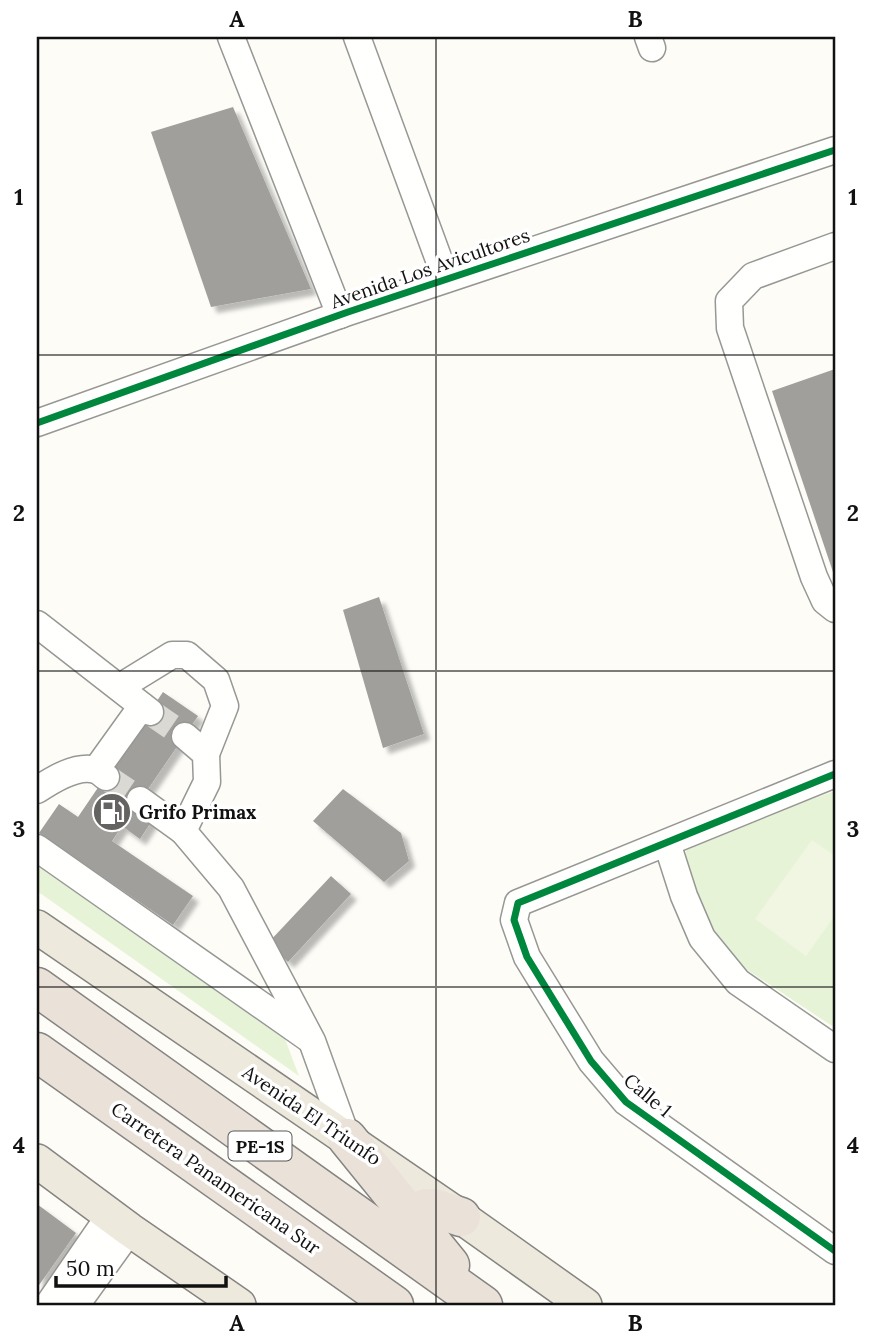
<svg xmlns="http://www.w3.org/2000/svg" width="872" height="1342" viewBox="0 0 872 1342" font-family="Lora,serif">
<defs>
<filter id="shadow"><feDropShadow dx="6" dy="6" stdDeviation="2" flood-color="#0004"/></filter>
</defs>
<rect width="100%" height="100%" fill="#fdfcf7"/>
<!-- green -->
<g fill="#e7f3d7">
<path d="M835,791V1021L832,1026L746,969L712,931L690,894L685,844Z"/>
<path d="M37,865L285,1039L299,1076L37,891Z"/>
</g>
<!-- pitch -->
<path fill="#f0f6e1" d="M812,840L835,856V915L806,956L755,919Z"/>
<!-- building -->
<g fill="#a19f9c" filter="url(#shadow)">
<path d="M233,107L311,289L211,307L151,132Z"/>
<path d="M835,369V578L772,391Z"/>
<path d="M379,597L424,734L383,748L343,610Z"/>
<path d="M163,692L198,716L135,808L153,819L140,839L122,826L112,841L193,896L173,925L39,833L59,804L78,817Z"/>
<path d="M343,789L401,833L409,861L384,882L313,821Z"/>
<path d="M331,876L351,894L288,962L268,943Z"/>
<path d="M37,1204L76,1233L37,1288Z"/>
</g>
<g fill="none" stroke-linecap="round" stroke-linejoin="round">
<!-- minor-tunnel -->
<g stroke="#dad9d4" stroke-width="26" stroke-dasharray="26 13" stroke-linecap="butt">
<path d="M150,712L185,736"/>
<path d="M106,777L140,800"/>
</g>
<!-- minor casing -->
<g stroke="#979795" stroke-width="29">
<g id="minor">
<path d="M231,37L340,315"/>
<path d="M357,37L446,279"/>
<path d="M648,37L652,48"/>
<path d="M835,246L753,276L729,301L730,328L814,577L825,601L835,609"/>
<path d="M37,423L348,312L835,150"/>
<path d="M37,624L150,712"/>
<path d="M120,687L172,655H187L216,680L225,706L206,754"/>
<path d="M96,770L142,706"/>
<path d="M835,774L518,903L514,920L527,957L591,1061L626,1102L835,1251"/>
<path d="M37,790C52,780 77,764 96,770C100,771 103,775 106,777"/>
<path d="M140,800L183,831L231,888L312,1041L347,1138"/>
<path d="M183,831L207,782L206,754L185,736"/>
<path d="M667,843L684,896L702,938L738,982L835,1049"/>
<path d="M37,848L308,1038"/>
<path d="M48,1305L110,1215"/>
<path d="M76,1305L130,1230"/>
</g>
</g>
<!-- major casing -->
<g stroke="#858482" stroke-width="36">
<g id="major">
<path d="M37,927L461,1217L585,1305"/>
<path d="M37,1161L130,1230L239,1305"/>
</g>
</g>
<!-- highway casing -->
<g stroke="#858482" stroke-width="41">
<g id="highway">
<path d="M37,987L483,1305"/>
<path d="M37,1052L394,1305"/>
<path d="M347,1138L450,1265"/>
<path d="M418,1225L419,1214L426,1208H434L461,1217"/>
</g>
</g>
<!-- minor -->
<use href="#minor" stroke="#fffffe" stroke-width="26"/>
<!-- major -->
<use href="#major" stroke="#ede9dc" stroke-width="33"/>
<!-- highway -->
<use href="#highway" stroke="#eae1d8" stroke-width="38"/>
<!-- cycleway casing -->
<g stroke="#fff" stroke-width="11">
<g id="cycleway">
<path d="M37,423L348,312L835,150"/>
<path d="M835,774L518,903L514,920L527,957L591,1061L626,1102L835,1251"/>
</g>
</g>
<!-- cycleway -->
<use href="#cycleway" stroke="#00873e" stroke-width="7"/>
</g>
<!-- grid -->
<path fill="none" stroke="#111" stroke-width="2" stroke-opacity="0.55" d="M436,37V1305M37,355H835M37,671H835M37,987H835"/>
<!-- icons -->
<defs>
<g id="fuel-disc" transform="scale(2.0125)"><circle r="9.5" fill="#646362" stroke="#fff"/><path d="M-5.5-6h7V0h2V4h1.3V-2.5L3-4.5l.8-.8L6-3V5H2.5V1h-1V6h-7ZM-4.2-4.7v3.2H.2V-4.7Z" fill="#fff"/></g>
</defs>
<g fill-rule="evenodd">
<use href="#fuel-disc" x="112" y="812"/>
</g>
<g text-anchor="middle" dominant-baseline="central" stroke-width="7" stroke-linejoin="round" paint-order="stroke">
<!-- shield labels -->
<rect fill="#fff" stroke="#585858" stroke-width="2" x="228.5" y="1131.5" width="63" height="29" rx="5"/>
<g font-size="18" font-weight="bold" fill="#111">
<text x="260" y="1146">PE-1S</text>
</g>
<!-- street labels -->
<g font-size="19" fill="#111" stroke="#fff">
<text transform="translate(430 268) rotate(-19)">Avenida Los Avicultores</text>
<text transform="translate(648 1095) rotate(40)">Calle 1</text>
<text transform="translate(312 1115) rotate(34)">Avenida El Triunfo</text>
<text transform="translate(216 1178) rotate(35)">Carretera Panamericana Sur</text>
</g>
<!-- poi labels -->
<g font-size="19" font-weight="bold" fill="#111" stroke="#fff" text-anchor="start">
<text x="139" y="812">Grifo Primax</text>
</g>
</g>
<!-- border -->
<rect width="872" height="1342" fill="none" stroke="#ffffff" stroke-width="77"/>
<!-- scale -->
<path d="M56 1276v10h170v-10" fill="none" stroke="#111111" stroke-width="3.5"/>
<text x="66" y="1276" font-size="21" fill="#111111" stroke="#ffffff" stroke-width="5" paint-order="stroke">50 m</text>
<rect x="38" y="38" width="796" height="1266" fill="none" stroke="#111" stroke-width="2.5"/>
<g font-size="23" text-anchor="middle" font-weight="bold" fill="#111">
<text x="237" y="27">A</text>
<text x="635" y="27">B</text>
<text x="19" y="205">1</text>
<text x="853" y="205">1</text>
<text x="19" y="521">2</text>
<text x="853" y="521">2</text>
<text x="19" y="837">3</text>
<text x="853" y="837">3</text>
<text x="19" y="1153">4</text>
<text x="853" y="1153">4</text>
<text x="237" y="1331">A</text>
<text x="635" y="1331">B</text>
</g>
</svg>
